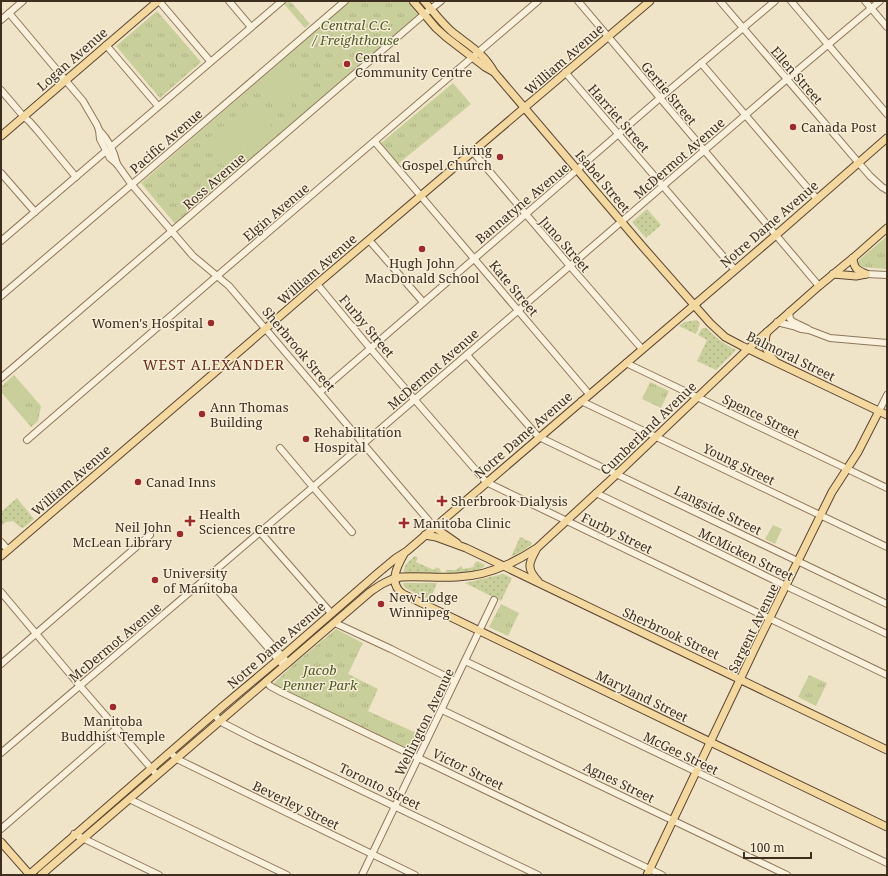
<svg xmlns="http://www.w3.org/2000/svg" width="888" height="876" viewBox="0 0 888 876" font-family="'Noto Serif',serif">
<defs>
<pattern id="grass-dots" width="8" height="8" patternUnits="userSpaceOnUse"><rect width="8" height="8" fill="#c9cf9b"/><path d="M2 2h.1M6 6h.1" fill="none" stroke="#aeb285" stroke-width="1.8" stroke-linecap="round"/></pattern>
<pattern id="park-tufts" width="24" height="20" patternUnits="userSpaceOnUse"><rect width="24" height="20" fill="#c9cf9b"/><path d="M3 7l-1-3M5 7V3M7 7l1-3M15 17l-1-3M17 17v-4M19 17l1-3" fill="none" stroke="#aeb285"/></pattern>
</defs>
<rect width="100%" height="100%" fill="#f0e4c8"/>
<!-- grass -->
<g fill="url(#grass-dots)">
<path d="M647,209L661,225L646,238L632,222Z"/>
<path d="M697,320L700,324L696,334L679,326L684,322Z"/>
<path d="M703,328H707C714,337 726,345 736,350L716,370L697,361L707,340L698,335L701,330Z"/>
<path d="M17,498L34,519L23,528L20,527L13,521L6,522L1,526V512Z"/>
<path d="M520,537L531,542L532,544L523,551L511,557Z"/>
<path d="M415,556L418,558L416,562L434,570L436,567L440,569L441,572L437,573H404C403,565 409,561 415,556Z"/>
<path d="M477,561L485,565C480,573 457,573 448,573L446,572V570H456L461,566L463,569L474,567V564Z"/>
<path d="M503,574L512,578L501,601L465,583Z"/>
<path d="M404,583H437L430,600L405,588L403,584Z"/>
</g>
<!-- park -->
<g fill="url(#park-tufts)">
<path d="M288,1H290L310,24L305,28L284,4Z"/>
<path d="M350,1H407L419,16L321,99L175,224L141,183Z"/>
<path d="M157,11L201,62L160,98L116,46Z"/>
<path d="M453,83L471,104L398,164L381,143Z"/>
<path d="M887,236V269L862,267L859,266L858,263L859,260Z"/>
<path d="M14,375L41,406L38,421L31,427L1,392V387Z"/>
<path d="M650,382L669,391L661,408L642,399Z"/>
<path d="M501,604L519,613L508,636L489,627Z"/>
<path d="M336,629L363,643L348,674L378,689L368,711L423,736L415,753L273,684L294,664Z"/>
<path d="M809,675L827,683L816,706L798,697Z"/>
</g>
<!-- garden -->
<g fill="#c9cf9b">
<path d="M283,64C288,68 294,73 296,78C300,88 292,111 283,115L260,90V87Z"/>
<path d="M252,102L272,126L224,166L204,142Z"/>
<path d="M14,380L29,397L19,405L5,388Z"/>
<path d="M773,525L782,529L775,544L765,539Z"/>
</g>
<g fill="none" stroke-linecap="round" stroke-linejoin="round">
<!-- minor casing -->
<g stroke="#8d765c" stroke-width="8">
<g id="minor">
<path d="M159,1L210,61"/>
<path d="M229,1L251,27"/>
<path d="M578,1L819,286"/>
<path d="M720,1L870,176L882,187L887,190"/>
<path d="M791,1L887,114"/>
<path d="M865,1L887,27"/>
<path d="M9,13L83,101L97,125L99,130L100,139L110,158L117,164L132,185L193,256L229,286L434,527"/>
<path d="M1,20L23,1"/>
<path d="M106,45L158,106"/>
<path d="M701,63L817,199"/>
<path d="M565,72L735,270"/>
<path d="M1,90L24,117L29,121L37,130L76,177"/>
<path d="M99,130C108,139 114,151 117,164"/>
<path d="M375,142L589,394"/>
<path d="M111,147L282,1"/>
<path d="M473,152L570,266L642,349"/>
<path d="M1,173L35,212"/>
<path d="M369,240L423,302"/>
<path d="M1,241L106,151"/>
<path d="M866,274L887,275"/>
<path d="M317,284L370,348L486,482L887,675"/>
<path d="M1,296L137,180L345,1"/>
<path d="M789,312C789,313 790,318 790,319C791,321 804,327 808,329"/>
<path d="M777,322L793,326L801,329L809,330L830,338L887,343"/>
<path d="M467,355L535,433L539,437L887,604"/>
<path d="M626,363L887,488"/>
<path d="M1,378L422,16L441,1"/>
<path d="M320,392L660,98L775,1"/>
<path d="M581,401L887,547"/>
<path d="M879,411L887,395"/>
<path d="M27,440L217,276L538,1"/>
<path d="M280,448L313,487L352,532"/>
<path d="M596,493L629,509L786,586L887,634"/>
<path d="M260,532L331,613"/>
<path d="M1,542L8,550"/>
<path d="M210,575L288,663"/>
<path d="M207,578L284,666"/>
<path d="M1,592L80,686L157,775"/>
<path d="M335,623L391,649L455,681"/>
<path d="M465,661L887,863"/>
<path d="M1,664L150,535"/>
<path d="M266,681L270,686L281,692L662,875"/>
<path d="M442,710L787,875"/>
<path d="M214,714L221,722L254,739L538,875"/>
<path d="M170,752L177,759L181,761L415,875"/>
<path d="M1,753L313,487L786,80L880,1"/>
<path d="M129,799L287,875"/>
<path d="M1,829L117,728"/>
<path d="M74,834L159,875"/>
<path d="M362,875L494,600"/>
</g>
</g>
<!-- major casing -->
<g stroke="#5b4430" stroke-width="9">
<g id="major">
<path d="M413,1L436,28L446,37L485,67L494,72"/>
<path d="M424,1C433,11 441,22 451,31C468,45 483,52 494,72L643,247L710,323L725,337L742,346L887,415"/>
<path d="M1,136L158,1"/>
<path d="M853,258C854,269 857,270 866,274"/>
<path d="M833,274L856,276L866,274"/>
<path d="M767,332C763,343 766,352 774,360"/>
<path d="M434,527L457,543"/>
<path d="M425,535L436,537L466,548L887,750"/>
<path d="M536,550C528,564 527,569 538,581"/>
<path d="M404,554C397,566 388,584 403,594L887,827"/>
<path d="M1,556L249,343L317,284L650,1"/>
<path d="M1,842L30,875"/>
<path d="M29,875L222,707L278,660L378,573L396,558L407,551L776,235L887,138"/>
<path d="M41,875C151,781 261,687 370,592C380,585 389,579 401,577C420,576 438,578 457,577C486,576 513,564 537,548L617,474L748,349L819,286L853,258L887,228"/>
<path d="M647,875L755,648L832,492L858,452L879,411"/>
</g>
</g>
<!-- minor -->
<use href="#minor" stroke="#faf1dc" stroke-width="6"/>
<!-- major -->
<use href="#major" stroke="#f3d9a0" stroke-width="7"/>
</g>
<!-- markers -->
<g fill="#9e2a2b" stroke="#f7eed8" stroke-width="1.5">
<circle cx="347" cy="64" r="4"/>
<circle cx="793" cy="127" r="4"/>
<circle cx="500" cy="157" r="4"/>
<circle cx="422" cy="249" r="4"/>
<circle cx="211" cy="323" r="4"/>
<circle cx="202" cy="414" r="4"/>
<circle cx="306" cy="439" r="4"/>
<circle cx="138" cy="482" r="4"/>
<path d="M440 495h4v4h4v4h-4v4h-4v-4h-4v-4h4z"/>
<path d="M188 515h4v4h4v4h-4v4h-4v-4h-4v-4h4z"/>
<path d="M402 517h4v4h4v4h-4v4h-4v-4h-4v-4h4z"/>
<circle cx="180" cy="534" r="4"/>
<circle cx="155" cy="580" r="4"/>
<circle cx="381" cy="604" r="4"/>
<circle cx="113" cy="707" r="4"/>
</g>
<g text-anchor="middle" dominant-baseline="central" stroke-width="3" stroke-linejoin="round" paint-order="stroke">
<!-- park labels -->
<g font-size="13" font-style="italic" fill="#4d5a26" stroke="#f7eed8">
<text x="356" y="25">Central C.C.<tspan x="356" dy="15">/ Freighthouse</tspan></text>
<text x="320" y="670">Jacob<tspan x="320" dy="15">Penner Park</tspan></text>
</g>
<!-- poi labels -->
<g font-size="13" fill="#3d2e20" stroke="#f7eed8" text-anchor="start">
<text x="355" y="57">Central<tspan x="355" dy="15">Community Centre</tspan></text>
<text x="801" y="127">Canada Post</text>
<text x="492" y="150" text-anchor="end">Living<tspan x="492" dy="15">Gospel Church</tspan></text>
<text x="422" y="263" text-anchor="middle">Hugh John<tspan x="422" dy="15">MacDonald School</tspan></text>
<text x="203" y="323" text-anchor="end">Women's Hospital</text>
<text x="210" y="407">Ann Thomas<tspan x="210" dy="15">Building</tspan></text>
<text x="314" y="432">Rehabilitation<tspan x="314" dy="15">Hospital</tspan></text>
<text x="146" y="482">Canad Inns</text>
<text x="451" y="501">Sherbrook Dialysis</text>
<text x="199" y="514">Health<tspan x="199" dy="15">Sciences Centre</tspan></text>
<text x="413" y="523">Manitoba Clinic</text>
<text x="172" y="527" text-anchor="end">Neil John<tspan x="172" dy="15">McLean Library</tspan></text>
<text x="163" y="573">University<tspan x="163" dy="15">of Manitoba</tspan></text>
<text x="389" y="597">New Lodge<tspan x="389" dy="15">Winnipeg</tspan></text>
<text x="113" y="721" text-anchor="middle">Manitoba<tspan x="113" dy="15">Buddhist Temple</tspan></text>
</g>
<!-- street labels -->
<g font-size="13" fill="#3d2e20" stroke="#f7eed8">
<text transform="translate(72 59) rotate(-41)">Logan Avenue</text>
<text transform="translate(564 59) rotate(-41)">William Avenue</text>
<text transform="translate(797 75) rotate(49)">Ellen Street</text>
<text transform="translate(669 93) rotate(50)">Gertie Street</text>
<text transform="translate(619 118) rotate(49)">Harriet Street</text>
<text transform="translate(166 141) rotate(-41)">Pacific Avenue</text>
<text transform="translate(679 158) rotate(-41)">McDermot Avenue</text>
<text transform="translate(214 181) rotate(-41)">Ross Avenue</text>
<text transform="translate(603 181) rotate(50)">Isabel Street</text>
<text transform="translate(522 203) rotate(-40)">Bannatyne Avenue</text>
<text transform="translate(276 212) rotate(-40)">Elgin Avenue</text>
<text transform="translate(769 224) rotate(-41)">Notre Dame Avenue</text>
<text transform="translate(565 244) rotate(49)">Juno Street</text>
<text transform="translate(317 269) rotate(-41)">William Avenue</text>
<text transform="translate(514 288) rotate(50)">Kate Street</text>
<text transform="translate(367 326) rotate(50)">Furby Street</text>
<text transform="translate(299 349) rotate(50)">Sherbrook Street</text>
<text transform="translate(791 356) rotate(26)">Balmoral Street</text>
<text transform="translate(433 369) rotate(-41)">McDermot Avenue</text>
<text transform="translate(761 416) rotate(26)">Spence Street</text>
<text transform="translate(648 428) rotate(-44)">Cumberland Avenue</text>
<text transform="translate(523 435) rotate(-41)">Notre Dame Avenue</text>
<text transform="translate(739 464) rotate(26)">Young Street</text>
<text transform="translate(71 480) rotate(-41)">William Avenue</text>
<text transform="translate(718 510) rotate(26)">Langside Street</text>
<text transform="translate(617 533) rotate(26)">Furby Street</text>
<text transform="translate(746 554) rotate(26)">McMicken Street</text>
<text transform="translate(753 628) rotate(-64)">Sargent Avenue</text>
<text transform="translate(671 633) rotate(25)">Sherbrook Street</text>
<text transform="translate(115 642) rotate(-40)">McDermot Avenue</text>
<text transform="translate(276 645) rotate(-41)">Notre Dame Avenue</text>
<text transform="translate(642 696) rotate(26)">Maryland Street</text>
<text transform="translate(424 722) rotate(-64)">Wellington Avenue</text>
<text transform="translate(681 753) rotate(26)">McGee Street</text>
<text transform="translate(468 769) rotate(26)">Victor Street</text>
<text transform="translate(619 782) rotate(26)">Agnes Street</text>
<text transform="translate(380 786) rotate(26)">Toronto Street</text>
<text transform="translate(296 805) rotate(26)">Beverley Street</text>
</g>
<!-- neighbourhood labels -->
<g font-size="14" letter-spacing="1" fill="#6b2e1e" stroke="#f7eed8">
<text x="214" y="364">WEST ALEXANDER</text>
</g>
</g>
<!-- border -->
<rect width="888" height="876" fill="none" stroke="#3d2e20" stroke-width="4"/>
<!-- scale -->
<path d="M744 852v6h67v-6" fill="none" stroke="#3d2e20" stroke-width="2"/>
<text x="750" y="852" font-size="12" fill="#3d2e20" stroke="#f7eed8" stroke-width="3" paint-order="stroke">100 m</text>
</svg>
